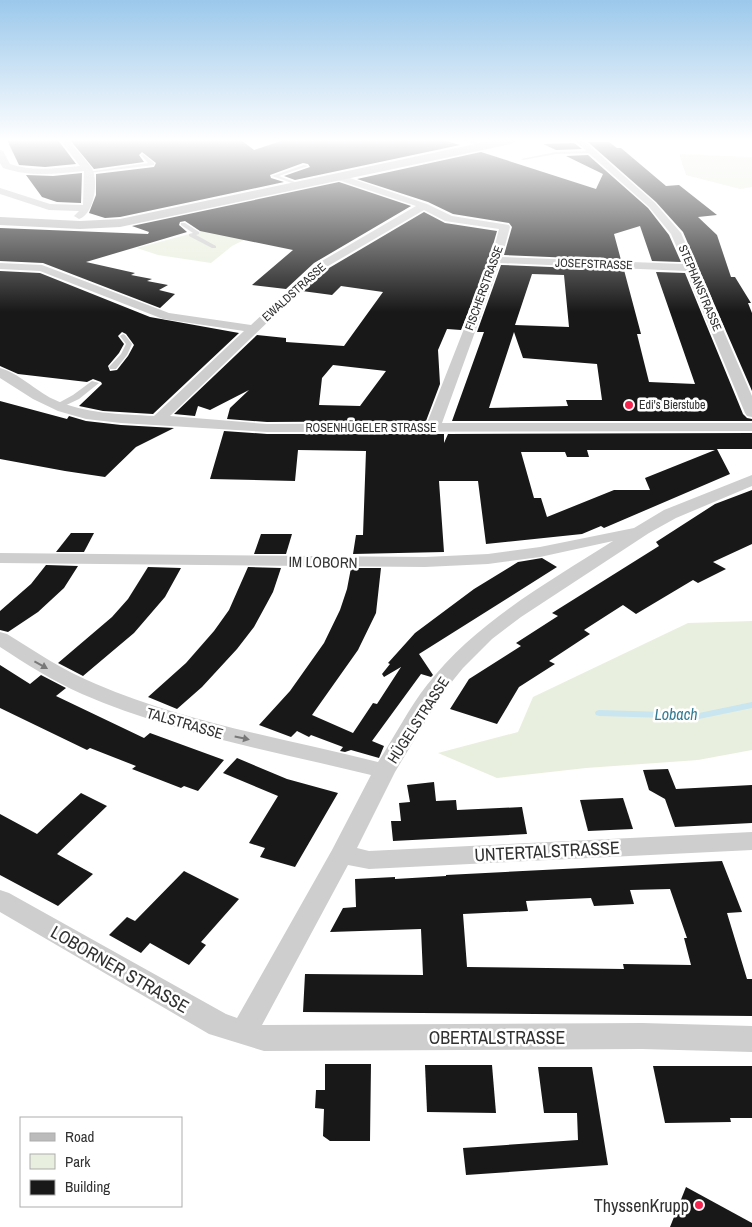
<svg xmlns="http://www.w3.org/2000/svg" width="752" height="1227" viewBox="0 0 752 1227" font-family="'Archivo Narrow',sans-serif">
<rect width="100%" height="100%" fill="#fff"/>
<!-- green -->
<g fill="#e9efde">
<path d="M679,154L752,157V187L740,189L686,175Z"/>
<path d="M212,228L244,240L232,246L211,263L158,255L137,248Z"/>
<path d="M752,621V750L698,760L586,768L497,778L438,753L518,732L533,697L688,623Z"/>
</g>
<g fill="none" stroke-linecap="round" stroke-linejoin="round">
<!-- stream -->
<path fill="#c9e5f0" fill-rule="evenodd" d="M752,702V708L699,719L599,716L596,715L595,713L596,711L599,710L699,713Z"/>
</g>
<!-- building -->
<g fill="#181818" fill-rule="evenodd">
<path d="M7,140H58L76,164L45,167L19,165Z"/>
<path d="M70,140H241L254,150L284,140H443L460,145L295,180L284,176L310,167L308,164L303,163L270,175L271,178L284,182L120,217L105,218L89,213L96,195V174L154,167L156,163L142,152L139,155L144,162L94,169Z"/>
<path d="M588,142H609L617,148H621L666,186L679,185L717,215L698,217L717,235L731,277H735L751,303H748L752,313V391L683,232L656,202Z"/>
<path d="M574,143L582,149L556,150L543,144Z"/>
<path d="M481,152L596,189L603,174L566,156L588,155L648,208L669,235L681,262L652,261L640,226L614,234L621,260L504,255L512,227L509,223L453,214L428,202L357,179Z"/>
<path d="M82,173L81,203L57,202L42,197L26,175L53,176Z"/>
<path d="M339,182L411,206L314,263L286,289L252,285L293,250L200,231L185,221L180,222L179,225L187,232L86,262L135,273L131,275L152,279L147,281L168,285L159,290L175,294L160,308L43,263L0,261V228L148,234L149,232L132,226Z"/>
<path d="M424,212L445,223L497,231L489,259L461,330L447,329L438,350L440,384L426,421L267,422L227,419L230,408L249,390L210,410L198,406L195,416L174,414L257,335L286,338V342L344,346L383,292L341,286L332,295L302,291L324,271ZM333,365L386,371L360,406L319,405L322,378Z"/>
<path d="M501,265L624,270L641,334H637L649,382L695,384L656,272L685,273L743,414L747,418L752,419V421H452L484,332H477ZM532,274L564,275L569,327L515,325ZM514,332L523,358L597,364L602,400H566L568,406L489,408Z"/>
<path d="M0,271L40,273L150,317L239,333L153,414L103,411L79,406L102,384L101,382L93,379L87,382L18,374L0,366ZM122,332L126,334L134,345L128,356L117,370L110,371L108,366L119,353L124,344L118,336Z"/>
<path d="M0,401L67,419L69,416L86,421L121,425L174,428L136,447L105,477L65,471L0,459Z"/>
<path d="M224,431L267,434H444V443L448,434L752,433V449H717L730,474L604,528L601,526L582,534L486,544L478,481H439L444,552L353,554L356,535H363L366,451L298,450L295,481L210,479ZM587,450H715L645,478L650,490H614L547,517L541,498H534L521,452H565L567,457H589Z"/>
<path d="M752,490V544L713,562L726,569L698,583L693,580L636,614L623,605L584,630L590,634L549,661L555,664L519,687L497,724L450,709L469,679L521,646L516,643L558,616L552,613L659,546L656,542L715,504Z"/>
<path d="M71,533H94L84,552H56Z"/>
<path d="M261,534H292L286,554H254Z"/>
<path d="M542,558L557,567L419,654L433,675L431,677L421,674L372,741L384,746L379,758L351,750L345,752L340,751L343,747L311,735L309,737L297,731L291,737L259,725L290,691L324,643L340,610L347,589L351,568H381L376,613L358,650L312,715L353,733L373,703L377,704L401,667L384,677L382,674L390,664L388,663L415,633L474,589L518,562Z"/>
<path d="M46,565L78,566L64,588L38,612L8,632L0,630V611L31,584Z"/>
<path d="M148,567L181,568L165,597L134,633L83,676L58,663L112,617L128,599Z"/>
<path d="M248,567L281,568L273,592L266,605L254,627L237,649L202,687L177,709L148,697L186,663L214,631L229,610Z"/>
<path d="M0,665L30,684L41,675L66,688L56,696L144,738L150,733L224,760L198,791L184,786L181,788L132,769L136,766L90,748L87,750L0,708Z"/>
<path d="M237,758L287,779L338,793L295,867L260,857L265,848L249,843L278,796L223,773Z"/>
<path d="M668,769L676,789L752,785V823L675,827L665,799L649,790L643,770Z"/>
<path d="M434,782L436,801L456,800L457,810L522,807L527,834L393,841L391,821H401L399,803L410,802L407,785Z"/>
<path d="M81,793L107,806L57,854L93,874L58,906L0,875V814L37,834Z"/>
<path d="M623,798L633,829L588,831L580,800Z"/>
<path d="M722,861L742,912L727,913L747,979H752V1016L303,1012L305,974L423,975L421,929L330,932L343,908L356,907L355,879L395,877V879L446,876V875ZM670,889L687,938H684L691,965L623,964L624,969L467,967L463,914L528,911L526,901L591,898L594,906L634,904L630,890Z"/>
<path d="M184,871L239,899L201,942L206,945L189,965L150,943L141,953L109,935L127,917L135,921Z"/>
<path d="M325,1064H371L370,1141H330L323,1136L324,1109L315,1108L316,1090H325Z"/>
<path d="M425,1065H492L496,1113L427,1112Z"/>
<path d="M653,1066H752V1118H730L731,1122L665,1123Z"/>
<path d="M538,1067H592L608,1165L466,1175L463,1148L578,1140L577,1113H544Z"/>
<path d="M686,1187L752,1223V1227H670Z"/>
</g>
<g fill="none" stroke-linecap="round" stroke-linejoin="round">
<!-- service -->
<g fill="#cecece" fill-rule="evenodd">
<path d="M464,140H470L486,146L482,147Z"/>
<path d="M593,151L595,153L556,154L523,160L521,159L556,152Z"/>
<path d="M143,154L154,163V165L89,173L87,172L148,163L141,155Z"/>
<path d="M304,165L308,166L279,176L300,184V186L272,176Z"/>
<path d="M181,223H185L199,232V234L196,235L216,246V248H212L189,236V234L193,233L181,225Z"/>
<path d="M123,334L125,335L132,344L127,355L116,369H110L109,367L121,354L126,344L120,336Z"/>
<path d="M92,381L99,383L79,399L60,408H57L53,406L73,395Z"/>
</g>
<!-- minor -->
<g fill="#cecece" fill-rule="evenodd">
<path d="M60,140H68C76,149 84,158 91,167C99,178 95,214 79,219L74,216L79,211L49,210L0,194V188L50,204L83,205L84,171C56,174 30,177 3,168L0,163V150L3,151L10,164C33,172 56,168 80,166Z"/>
<path d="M574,140H583L655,203L681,233L752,396V417L747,416L745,413L686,271L500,263L442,423H752V431L267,432L121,423L86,419L58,411L33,399L0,378V368C17,372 36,391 53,399C85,414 120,414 154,416L244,331L163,319L40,271L0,269V263L42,265L169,313L251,325L315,265L416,206L335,179V175L338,174L427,204L452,216L509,225L510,227L502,257L684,264L671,234L649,207ZM424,210L445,221L499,229L491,260L427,423L267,424L170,416L323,269Z"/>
<path d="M752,475V486L676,518L649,533L521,617L492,639L463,668L442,694L395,772L357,848L369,851L752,832V850L369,869L348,865L262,1025L642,1023L752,1026V1052L642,1049L264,1051L209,1034L0,912V890L9,893L226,1014L237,1018L332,850L371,775C274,751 174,734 82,694C53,681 26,664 0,647V632L7,634C36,652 64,671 96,684C186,723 284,738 378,762C395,736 409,708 427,685C476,622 547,583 613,541L540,557L488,564L425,567L0,563V553L425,557L488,554L540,547L634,528L664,510Z"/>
</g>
<!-- secondary -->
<path fill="#bbb" fill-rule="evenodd" d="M494,140H517L511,144L120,227L80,229L0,225V217L80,221L120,219Z"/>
</g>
<!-- one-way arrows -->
<defs><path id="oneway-solid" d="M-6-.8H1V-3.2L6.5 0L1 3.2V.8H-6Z" transform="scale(1.25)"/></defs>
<g fill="#787878">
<use href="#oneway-solid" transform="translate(41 665) rotate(29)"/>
<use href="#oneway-solid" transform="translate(242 738) rotate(12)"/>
</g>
<!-- sky -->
<linearGradient id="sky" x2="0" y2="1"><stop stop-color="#9bc8eb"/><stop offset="0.45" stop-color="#fff"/><stop offset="1" stop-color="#fff" stop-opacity="0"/></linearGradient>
<rect width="752" height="312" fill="url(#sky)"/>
<!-- markers -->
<g fill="#f42650" stroke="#fff" stroke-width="2">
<circle cx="629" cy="405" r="5"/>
<circle cx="699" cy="1205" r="5"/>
</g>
<g text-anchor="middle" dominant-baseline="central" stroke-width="5" stroke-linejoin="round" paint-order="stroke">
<!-- far-street labels -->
<g font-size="12" fill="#313131" stroke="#fff">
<text transform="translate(594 264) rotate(2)">JOSEFSTRASSE</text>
<text transform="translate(484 288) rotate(-70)">FISCHERSTRASSE</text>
<text transform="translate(700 288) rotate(67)">STEPHANSTRASSE</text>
<text transform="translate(294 292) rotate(-42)">EWALDSTRASSE</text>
<text x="371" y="428">ROSENHÜGELER STRASSE</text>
</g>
<!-- far-poi labels -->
<g font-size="12" fill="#313131" stroke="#fff" text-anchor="start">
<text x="639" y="405">Edi's Bierstube</text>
</g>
<!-- street labels -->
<g font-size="15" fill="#313131" stroke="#fff">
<text transform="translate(323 562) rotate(1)">IM LOBORN</text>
<text transform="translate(418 720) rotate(-57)">HÜGELSTRASSE</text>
<text transform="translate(185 723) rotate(16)">TALSTRASSE</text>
</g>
<!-- water labels -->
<g font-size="16" font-style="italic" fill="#357b94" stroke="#fff">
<text x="676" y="714">Lobach</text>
</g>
<!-- near-street labels -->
<g font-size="18" fill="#313131" stroke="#fff">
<text transform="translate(547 851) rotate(-3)">UNTERTALSTRASSE</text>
<text transform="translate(120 969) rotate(30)">LOBORNER STRASSE</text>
<text x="497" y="1037">OBERTALSTRASSE</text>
</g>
<!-- near-poi labels -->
<g font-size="18" fill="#313131" stroke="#fff" text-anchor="end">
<text x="689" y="1205">ThyssenKrupp</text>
</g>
</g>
<!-- legend -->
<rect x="20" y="1117" width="162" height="90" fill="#ffffff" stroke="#adadad"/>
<rect x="30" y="1133" width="25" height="8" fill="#bbbbbb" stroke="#adadad"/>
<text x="65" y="1142" font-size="15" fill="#313131">Road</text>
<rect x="30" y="1154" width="25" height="15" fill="#e9efde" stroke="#adadad"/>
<text x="65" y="1167" font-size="15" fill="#313131">Park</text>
<rect x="30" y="1180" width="25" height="15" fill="#181818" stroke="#adadad"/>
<text x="65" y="1192" font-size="15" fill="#313131">Building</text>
</svg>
